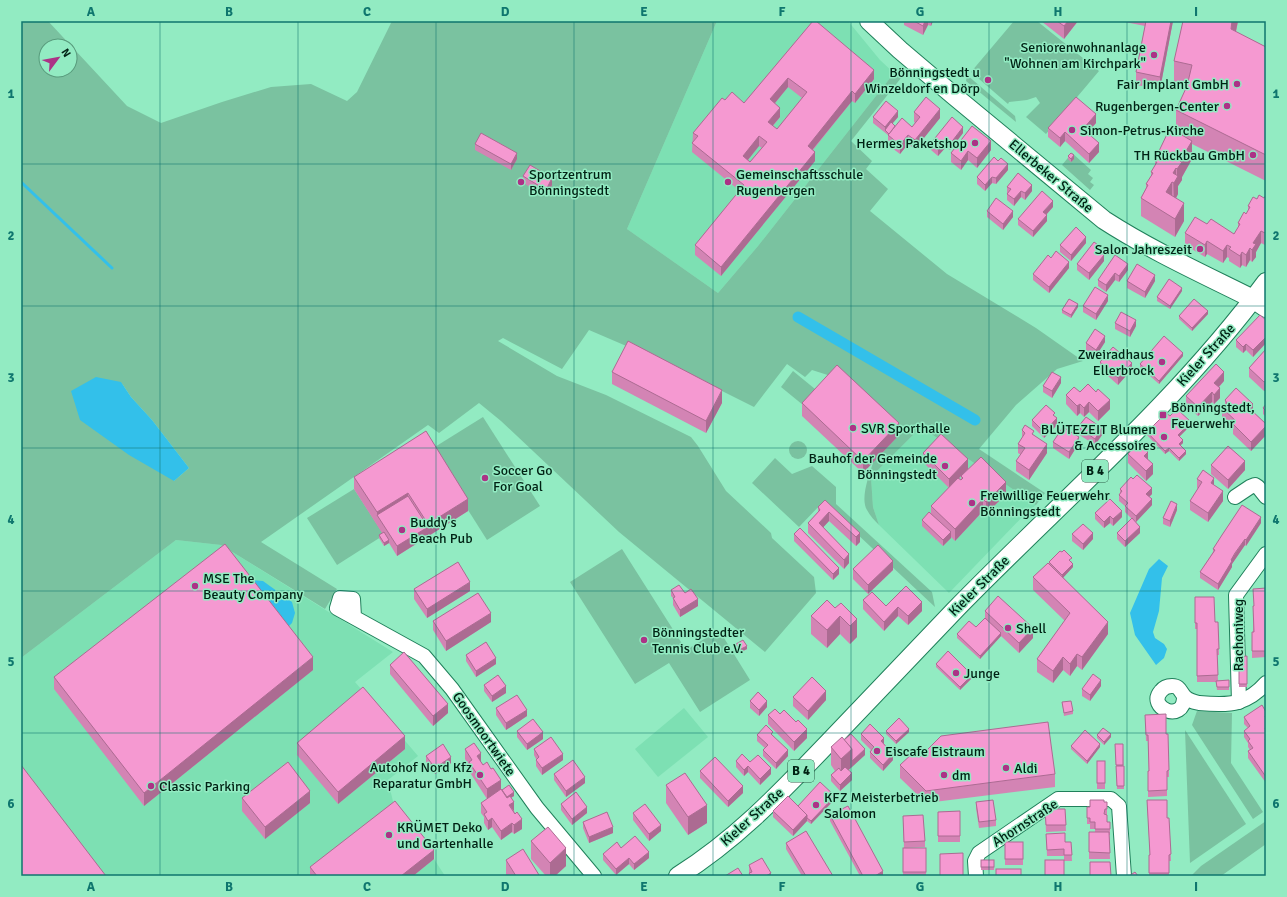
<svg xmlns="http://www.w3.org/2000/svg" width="1287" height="897" viewBox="0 0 1287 897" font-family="Signika,sans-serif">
<rect width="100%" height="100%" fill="#92ebc2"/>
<!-- built -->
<g fill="#7de0b3">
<path d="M717,21H848L880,60L894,73L758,246L718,293L627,229Z"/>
<path d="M921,427L1036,505L1026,513L949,593L879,525L873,507L871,477Z"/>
<path d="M176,540L221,545L393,652L355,682L418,756L388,780L395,810L434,859L445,876H21V658Z"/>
<path d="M684,708L708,737L658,777L635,749Z"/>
</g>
<!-- green -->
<g fill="#7ac2a0" fill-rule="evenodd">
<path d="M21,21H48L127,106L161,123L222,102L271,87L311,84L347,101L357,92L392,21H717L627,229L718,293L758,246L894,73L901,78L851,141L872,161L866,169L888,189L870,211L947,274L1036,328L1083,361L1057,369L1016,405L979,449L1045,493L1036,505L921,427L871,477L873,507L879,525C875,521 870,516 867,510C860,499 869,475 873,463L837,378L812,370L805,377L787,364L754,407L666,363L589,330L562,369L503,338L498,341L557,376L606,395L691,437L698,446L726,491L771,533L772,538L814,577L816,593L765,652L619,532L501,421L479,403L439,433L428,425L261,542L337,589L325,609L221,545L176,540L21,658ZM46,46H70V70H46ZM121,382L131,397L152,420L189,468L174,481Z"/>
<path d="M1014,21H1037L1099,71L1046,134L1026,117L1040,103L1036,97L1027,100L1009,102L1008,104L971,72Z"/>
<path d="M967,75L1015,116L1016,122L966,81Z"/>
<path d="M1072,153L1091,170L1088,174L1093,178L1090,182L1094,185L1090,190L1062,165Z"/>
<path d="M793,371L815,389L803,405L781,387Z"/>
<path d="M483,417L540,506L487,540L430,450Z"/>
<circle cx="798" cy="450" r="9"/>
<path d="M775,458L792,474L812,466L836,487V504L932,592L935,607L823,502L799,527L752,483Z"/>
<path d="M354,489L384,535L337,565L307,518Z"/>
<path d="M622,549L686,650L719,630L750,680L700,712L669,663L635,684L570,582Z"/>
<path d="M1197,711L1232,713L1231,763L1263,812L1253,819L1192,725Z"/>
<path d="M1185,730L1246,824L1190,863Z"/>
<path d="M1266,821V844L1221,876H1191L1201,866Z"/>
</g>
<!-- water -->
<g fill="#33c0ea">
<path d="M96,377L121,382L131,397L152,420L189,468L174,481L129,455L80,420L71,391Z"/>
<path d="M1159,559L1168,566L1162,578L1159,611L1153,632L1155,638L1164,644L1167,649L1164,658L1156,665L1135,635L1130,613L1149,569Z"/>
<path d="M251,580L263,581L292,602L295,613L292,623L288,627Z"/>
</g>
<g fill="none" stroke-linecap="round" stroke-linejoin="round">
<!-- stream -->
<path stroke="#33c0ea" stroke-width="3" d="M21,182L112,268"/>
<!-- canal -->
<path stroke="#33c0ea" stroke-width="11" d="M798,317L975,420"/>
<!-- minor casing -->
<g stroke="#20805b" stroke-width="16">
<g id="minor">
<path d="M1235,497L1250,487L1255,485L1258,487L1266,497"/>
<path d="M354,617L353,599L340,598L337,608L424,656L452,689L537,808L594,876"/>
<path d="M1184,697C1184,724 1146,708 1161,691C1164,687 1168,686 1172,686C1180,686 1180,692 1185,697C1188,700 1194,702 1199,703C1210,704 1228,705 1238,702C1248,699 1259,691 1266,683"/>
<path d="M1239,702L1236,595L1266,554"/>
<path d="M976,876L975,861L979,853L1058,799H1111L1119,806L1124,876"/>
</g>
</g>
<!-- major casing -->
<g stroke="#20805b" stroke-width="20">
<g id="major">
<path d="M869,21L900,50L953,95L1104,220C1152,251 1203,274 1253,299L1266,308"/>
<path d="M678,876C737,839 781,792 829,742C870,699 912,655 954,611C1059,503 1176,404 1266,282"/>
</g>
</g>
<!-- minor -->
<use href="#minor" stroke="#fff" stroke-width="14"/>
<!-- major -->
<use href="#major" stroke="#fff" stroke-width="18"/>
</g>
<!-- wall -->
<g fill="#d384b4" fill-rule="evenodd">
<path d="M813,21L874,79L855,103L852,101L813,150L815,161L721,276L695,255V245L740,191L692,152L693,133L725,100L744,103ZM788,87L802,98L777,129L773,126L780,117L775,103ZM759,146L762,148L750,162L748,160Z"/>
<path d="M904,21H933L931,26L928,25L923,35L904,25Z"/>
<path d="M1041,21H1078L1064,39Z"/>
<path d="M1120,21H1173L1160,89L1136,85V72L1145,26Z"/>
<path d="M1238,21L1236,32L1266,47V181L1192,144V159L1182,177V180L1178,186V194L1176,198L1184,221L1175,237L1141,216V198L1146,188V184L1151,176V172L1155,165V161L1159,155V151L1176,131V110L1186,89L1174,87V61Z"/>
<path d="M914,112L940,118L915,149L908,144L900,154L888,145V135L873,123V117H898L892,124L895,126L912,127L915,123L914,122Z"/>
<path d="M1096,123L1087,133L1099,152L1089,163L1065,141L1060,147L1048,137V128Z"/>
<path d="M972,126L991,150L977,168L968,160L961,170L951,162V153Z"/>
<path d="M963,133L950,150L946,147L938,156L931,150V143Z"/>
<path d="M475,144L517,159L511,170L475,150Z"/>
<path d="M1068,156L1074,159L1071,162L1068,159Z"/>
<path d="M1008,170L996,184L992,183L985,191L977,184V177Z"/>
<path d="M523,176L552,185L546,196L523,183Z"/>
<path d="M1007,187L1032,191L1025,200L1021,197L1014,206L1007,200Z"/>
<path d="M1266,187V244L1265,245L1261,243L1256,252V257L1252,262L1250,260L1246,267L1242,265L1240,268L1229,261V258L1227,257L1223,263L1207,254L1205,257L1185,245V233L1207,224L1234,234L1238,228V223L1248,211V206L1257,199L1264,198L1265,197V189Z"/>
<path d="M1053,207L1047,214V221L1033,237L1018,225V219Z"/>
<path d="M987,211L1013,217L1003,230L987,217Z"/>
<path d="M1086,243L1071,261L1060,252V245Z"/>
<path d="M1101,253L1104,261L1089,280L1077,270V264Z"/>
<path d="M1051,258L1069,268L1049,293L1033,280V274Z"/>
<path d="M1128,264V270L1119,282L1115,280L1106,292L1098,286V280Z"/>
<path d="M1127,281H1155L1145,298L1127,288Z"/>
<path d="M1182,291L1170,309L1157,301V297Z"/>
<path d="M1108,301L1096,320L1083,312V306Z"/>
<path d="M1078,307L1071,318L1062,313V310Z"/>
<path d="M1208,314L1192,331L1179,319V316Z"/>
<path d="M1266,320V343L1253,357L1246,350L1243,353L1236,347V340Z"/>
<path d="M1115,323L1136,326L1130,337L1115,329Z"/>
<path d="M1105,342L1096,356L1086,350V343Z"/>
<path d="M1266,349V390L1264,391L1249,377V368Z"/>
<path d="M1183,356L1159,384L1140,367V364Z"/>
<path d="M1100,362L1132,369L1118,385L1100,369Z"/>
<path d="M612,372L722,403L706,433L612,384Z"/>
<path d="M1224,381L1219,387L1220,398L1214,404L1212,402L1198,416L1186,405V396Z"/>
<path d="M1061,383L1052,398L1043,392V386Z"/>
<path d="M1080,392L1110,409L1098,421L1089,412L1084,417L1080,413L1077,416L1066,404V395Z"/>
<path d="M1225,400L1253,412L1266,424V435L1251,451L1233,434V428L1222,417V408L1225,405Z"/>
<path d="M802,403L899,435L863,473L802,416Z"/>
<path d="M1266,404V417L1263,414V408Z"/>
<path d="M1055,416L1057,425L1044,438L1032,426V420Z"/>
<path d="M1170,416L1191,425L1179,437L1183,443L1180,445L1186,454L1179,461L1169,451L1165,454L1147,435V432Z"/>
<path d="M1078,427L1102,435L1095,445L1078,434Z"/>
<path d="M1022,430L1034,435L1047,453L1029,480L1016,471V461L1021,455L1018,453V444L1022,438Z"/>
<path d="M1053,442L1079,443L1069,459L1053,448Z"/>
<path d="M923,453L968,469L959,478L961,480V476L1006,494L986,514L983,511L955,541L951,537V538L943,546L922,526V520L931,513V506L949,488L923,462Z"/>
<path d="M1128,454L1148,460L1153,474L1146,481L1128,463Z"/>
<path d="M1211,465L1245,470L1228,489L1211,474Z"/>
<path d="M354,477L468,511L397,556L389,543L384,546L379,538V535L382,533L354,489Z"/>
<path d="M1197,479L1214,486L1223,501L1208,522L1190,510V501L1198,489L1197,488Z"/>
<path d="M1120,489L1152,494L1149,497L1152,505L1136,522L1140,533L1125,547L1117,539V533L1132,519L1125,512V506L1119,501V495L1120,493Z"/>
<path d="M825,500L860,542L856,546L829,521L823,527L849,563L844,569L808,533V523L818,512V507Z"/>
<path d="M1177,510L1170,527L1163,524V518Z"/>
<path d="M1095,513L1122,517L1113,526L1110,523L1104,528L1095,519Z"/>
<path d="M1261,523L1246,546L1245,545L1232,564V567L1218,590L1200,578V572L1213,552V549Z"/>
<path d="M794,534L839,574L833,580L794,541Z"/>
<path d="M1072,534L1093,539L1083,550L1072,541Z"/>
<path d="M1071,561L1073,567L1063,577L1108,634L1082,670L1077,666L1070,676L1063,670L1053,683L1037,672V659L1065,621L1033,590V577L1049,563V562L1072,561Z"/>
<path d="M853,569L893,570L868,594L853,579Z"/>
<path d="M906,586L922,611L908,625L898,616L884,631L863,609V600L886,606Z"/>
<path d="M1266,588V657L1252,658V632H1253L1254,606Z"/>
<path d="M414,589L470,591L427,618L414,599Z"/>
<path d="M671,590L685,593L698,606L680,617L673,605V598L671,596Z"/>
<path d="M1195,597L1215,622H1218L1219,655H1217L1218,681L1229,680V690H1217L1216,682H1197V629H1195Z"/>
<path d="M841,603L857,637L850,644L840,634L827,648L811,634V616L835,608Z"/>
<path d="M985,611L1033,638L1019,653L1001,636L980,659L957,638V634L976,627L985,618Z"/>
<path d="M433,621L491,622L446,651L433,630Z"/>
<path d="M736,644L747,649L739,653L736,648Z"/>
<path d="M466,655L496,664L476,677L466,661Z"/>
<path d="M1247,656V687H1239V657Z"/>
<path d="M936,664L972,678L960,690L936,667Z"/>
<path d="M390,665L448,713L433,726L390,674Z"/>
<path d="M313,670L144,806L54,689V677Z"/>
<path d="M484,685L506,693L492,702L484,691Z"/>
<path d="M1101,686L1090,701L1082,696V689Z"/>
<path d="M793,697L826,700L808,720L793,706Z"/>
<path d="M750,701L767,707L759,716L750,708Z"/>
<path d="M1062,702L1073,711V714L1064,716Z"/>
<path d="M496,708L527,716L506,730L496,715Z"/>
<path d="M1266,712V783L1248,758V751L1250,750L1248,747V743L1244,737V731L1248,728L1244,724V717Z"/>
<path d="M780,714L807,738L794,751L768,724V715Z"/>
<path d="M1145,715L1166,734L1169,770V777H1167V796L1148,797V771H1149L1148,741H1146Z"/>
<path d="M517,731L543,739L527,750L517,737Z"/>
<path d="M886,731L909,732L896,744L886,734Z"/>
<path d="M861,734L884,744L893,760L883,771L870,758V752L871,750L861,740Z"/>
<path d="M757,735L773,737L788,756L776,769L763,756V750L765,748L757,741Z"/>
<path d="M1097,735L1111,737L1104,745L1097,738Z"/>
<path d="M844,740L865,755L848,770L852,780L840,791L831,781V775L835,771L831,765V747Z"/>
<path d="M297,743L405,749L338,804L297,755Z"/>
<path d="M1115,744H1123L1124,789H1117Z"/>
<path d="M1071,746L1100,747L1087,764L1071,749Z"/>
<path d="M465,749L481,762L502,790L514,796L511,798L514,811L522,829L514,834L512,832L501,840L492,827L488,830L484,823V817L481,813V803L487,799L469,771V765L465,759Z"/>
<path d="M534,749L563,760L542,775L536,766V759L534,755Z"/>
<path d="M426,756L451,763L435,774L426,762Z"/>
<path d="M920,757L1055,774V787L926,803L900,778V765Z"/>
<path d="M736,761L750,762L771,774L760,785L748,772L744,776L736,767Z"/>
<rect x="1097" y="761" width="8" height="28"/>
<path d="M700,771L743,793L728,807L700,778Z"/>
<path d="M554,774L585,783L566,797L554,780Z"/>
<path d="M666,785L707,823L688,835L666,803Z"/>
<path d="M242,798L310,803L265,839L242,811Z"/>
<path d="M835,799L811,824L807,821L793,836L773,817V811Z"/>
<path d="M1147,800L1167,818H1169L1171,861H1169V876H1149V855H1150Z"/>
<path d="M976,802L996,820V826L979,828L976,808Z"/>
<path d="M1104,802H1107V822H1110V835H1109L1110,859H1089V832H1095V829H1090V824H1087V807H1090Z"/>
<path d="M561,804L587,813L572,825L561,810Z"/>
<path d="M1045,809H1065L1066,831L1046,832Z"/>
<path d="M960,811V842H938V812Z"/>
<path d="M633,813L661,831L649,841L633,820Z"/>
<path d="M830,815L883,876H860L830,821Z"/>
<path d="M583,822L613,833L589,843L583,828Z"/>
<path d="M903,822L925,841V847L904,848Z"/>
<path d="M1046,834L1065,842H1071L1072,861H1064V856H1047Z"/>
<path d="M531,841L566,866L555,876H546L531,859Z"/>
<rect x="1005" y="842" width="18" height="23"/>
<path d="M786,843L833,876H802L786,849Z"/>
<rect x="903" y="848" width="23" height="28"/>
<path d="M603,854L649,858L634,870L629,864L616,875L603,860Z"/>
<path d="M434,859L413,876H310V867Z"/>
<path d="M506,860L539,876H506Z"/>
<rect x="981" y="860" width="13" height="10"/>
<path d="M749,865L771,876H749L750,873L749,872Z"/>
</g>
<!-- shaded-wall -->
<g fill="#ac6b92">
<path d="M925,21H928V25L923,35V26Z"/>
<path d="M931,21H933L931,26Z"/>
<path d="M1068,21H1078L1064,39V26Z"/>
<path d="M1171,21H1173L1160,89V77Z"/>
<path d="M1232,21H1238L1231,55V29Z"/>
<path d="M874,70V79L855,103V94Z"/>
<path d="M788,78V87L770,109V99Z"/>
<path d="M852,91V101L808,155V146Z"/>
<path d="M780,108V117L768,131V122Z"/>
<path d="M940,109V118L915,149V140Z"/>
<path d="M898,111V117L886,131L885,130V127Z"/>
<path d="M1096,114V123L1083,138V129Z"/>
<path d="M963,127V133L950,150V144Z"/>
<path d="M1065,132V141L1060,147V138Z"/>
<path d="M908,135V144L900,154V145Z"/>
<path d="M759,136V146L743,166V156Z"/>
<path d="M946,140V147L938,156V150Z"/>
<path d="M991,141V150L977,168V158Z"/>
<path d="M1192,141V159L1182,177V180L1178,186V194L1174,202L1173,173L1176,168V180L1177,177V169L1180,161Z"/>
<path d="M1099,143V152L1089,163V154Z"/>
<path d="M968,151V160L961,170V161Z"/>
<path d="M815,152V161L721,276V267Z"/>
<path d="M517,153V159L511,170V164Z"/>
<path d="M1074,155V159L1071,162V159Z"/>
<path d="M1008,164V170L996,184V178Z"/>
<path d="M992,177V183L985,191V185Z"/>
<path d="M552,178V185L546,196V190Z"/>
<path d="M1172,182V200L1166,192Z"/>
<path d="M1032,185V191L1025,200V193Z"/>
<path d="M1021,191V197L1014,206V199Z"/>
<path d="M1053,201V207L1043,218V212Z"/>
<path d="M1184,203V221L1175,237V219Z"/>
<path d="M1013,211V217L1003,230V224Z"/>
<path d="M1047,215V221L1033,237V231Z"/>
<path d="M1261,231V243L1256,252V257L1252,262V250L1253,243Z"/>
<path d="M1266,231V244L1265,245V233Z"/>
<path d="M1086,237V243L1071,261V255Z"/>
<path d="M1207,241V254L1205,257V245Z"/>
<path d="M1227,245V257L1223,263V251Z"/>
<path d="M1101,247V253L1099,251Z"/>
<path d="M1250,248V260L1246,267V255Z"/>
<path d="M1242,252V265L1240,268V256Z"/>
<path d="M1104,255V261L1089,280V273Z"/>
<path d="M1069,262V268L1049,293V287Z"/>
<path d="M1128,264V270L1119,282V276Z"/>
<path d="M1115,273V280L1106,292V285Z"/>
<path d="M1155,275V281L1145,298V292Z"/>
<path d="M1182,288V291L1170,309V306Z"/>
<path d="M1108,295V301L1096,320V314Z"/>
<path d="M1078,304V307L1071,318V315Z"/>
<path d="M1208,311V314L1192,331V328Z"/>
<path d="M1136,320V326L1130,337V331Z"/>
<path d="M1105,336V342L1096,356V350Z"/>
<path d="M1266,337V343L1253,357V350Z"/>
<path d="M1246,344V350L1243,353V347Z"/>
<path d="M1183,353V356L1159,384V381Z"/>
<path d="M1132,363V369L1118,385V378Z"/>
<path d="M1224,372V381L1214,392V383Z"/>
<path d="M1061,377V383L1052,398V391Z"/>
<path d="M1266,380V390L1264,391V382Z"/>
<path d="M1220,388V398L1214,404V395Z"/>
<path d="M722,390V403L706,433V421Z"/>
<path d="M1212,392V402L1198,416V407Z"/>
<path d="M1110,400V409L1098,421V411Z"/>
<path d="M1089,402V412L1084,417V408Z"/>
<path d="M1080,404V413L1077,416V406Z"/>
<path d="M1253,404V414L1249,408Z"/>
<path d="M1057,418V425L1044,438V432Z"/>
<path d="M1191,422V425L1178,438V435Z"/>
<path d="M899,423V435L863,473V461Z"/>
<path d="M1266,426V435L1251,451V442Z"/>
<path d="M1102,428V435L1095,445V439Z"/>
<path d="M1079,437V443L1069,459V452Z"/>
<path d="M1183,440V443L1179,447V444Z"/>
<path d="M1047,444V453L1029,480V470Z"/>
<path d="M1169,448V451L1165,454V451Z"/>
<path d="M1186,451V454L1179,461V458Z"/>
<path d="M1148,452V462L1144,456Z"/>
<path d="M968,459V469L949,488V479Z"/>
<path d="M1245,461V470L1228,489V480Z"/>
<path d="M1153,464V474L1146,481V471Z"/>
<path d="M1214,478V487L1211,483Z"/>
<path d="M1006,482V494L986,514V502Z"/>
<path d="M1152,488V494L1146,500V494Z"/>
<path d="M1223,491V501L1208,522V513Z"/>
<path d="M408,493V505L377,515V512Z"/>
<path d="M468,499V511L397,556V546L428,527V524Z"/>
<path d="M983,499V511L955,541V529Z"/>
<path d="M1152,499V505L1136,522V516Z"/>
<path d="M1177,504V510L1170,527V521Z"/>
<path d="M1122,511V517L1113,526V519Z"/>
<path d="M829,512V521L819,532V523Z"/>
<path d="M1110,516V523L1104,528V522Z"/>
<path d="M1261,517V523L1246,546V540Z"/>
<path d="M1140,527V533L1125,547V541Z"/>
<path d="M951,532V538L943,546V540Z"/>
<path d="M860,533V542L856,546V537Z"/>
<path d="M1093,533V539L1083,550V544Z"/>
<path d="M1245,539V545L1232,564V567L1218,590V584L1231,560Z"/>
<path d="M389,540V543L384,546V543Z"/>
<path d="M849,554V563L844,569V560Z"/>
<path d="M893,561V570L868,594V585Z"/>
<path d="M1073,564V567L1062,579V575Z"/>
<path d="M839,568V574L833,580V574Z"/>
<path d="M470,582V591L427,618V609Z"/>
<path d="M698,599V606L680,617V610Z"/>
<path d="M922,602V611L908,625V616Z"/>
<path d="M898,607V616L884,631V622Z"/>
<path d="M491,613V622L446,651V641Z"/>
<path d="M840,616V634L827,648V630Z"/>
<path d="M857,619V637L850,644V626Z"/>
<path d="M1108,622V634L1082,670V657Z"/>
<path d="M1033,628V638L1019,653V643Z"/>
<path d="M1001,633V636L980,659V656Z"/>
<path d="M747,646V649L739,653V650Z"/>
<path d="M1077,654V666L1070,676V664Z"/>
<path d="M313,657V670L144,806V793Z"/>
<path d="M1063,657V670L1053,683V671Z"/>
<path d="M496,658V664L476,677V671Z"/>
<path d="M972,675V678L960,690V687Z"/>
<path d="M1101,680V686L1090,701V695Z"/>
<path d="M506,686V693L492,702V696Z"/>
<path d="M826,691V700L808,720V711Z"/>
<path d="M767,701V707L759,716V710Z"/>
<path d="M448,704V713L433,726V716Z"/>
<path d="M527,710V716L506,730V723Z"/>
<path d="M807,729V738L794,751V742Z"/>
<path d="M909,729V732L896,744V741Z"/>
<path d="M543,732V739L527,750V744Z"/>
<path d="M1111,734V737L1104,745V742Z"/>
<path d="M405,736V749L338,804V792Z"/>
<path d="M884,738V744L881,741Z"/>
<path d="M1100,744V747L1087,764V761Z"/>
<path d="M852,749V767L841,777V759Z"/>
<path d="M865,749V755L852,767V761Z"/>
<path d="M788,750V756L776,769V763Z"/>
<path d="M481,753V763L477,756Z"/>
<path d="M563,754V760L542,775V768Z"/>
<path d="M893,754V760L883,771V765Z"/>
<path d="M451,757V763L435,774V768Z"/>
<path d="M748,766V772L744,776V770Z"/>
<path d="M771,768V774L760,785V779Z"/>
<path d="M852,773V780L840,791V785Z"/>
<path d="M585,777V783L566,797V791Z"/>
<path d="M501,780V789L487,799V789Z"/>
<path d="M743,786V793L728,807V801Z"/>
<path d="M310,791V803L265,839V827Z"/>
<path d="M514,792V796L505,801V798Z"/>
<path d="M835,796V799L811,824V821Z"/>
<path d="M514,802V811L509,805Z"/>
<path d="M707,805V823L688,835V817Z"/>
<path d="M587,807V813L572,825V819Z"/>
<path d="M807,815V821L793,836V830Z"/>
<path d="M492,818V827L488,830V821Z"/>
<path d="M522,819V829L514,834V825Z"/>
<path d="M512,823V832L501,840V831Z"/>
<path d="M661,825V831L649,841V834Z"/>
<path d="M613,827V833L589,843V837Z"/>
<path d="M566,848V866L555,876H550V863Z"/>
<path d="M434,850V859L413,876H401Z"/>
<path d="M649,852V858L634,870V864Z"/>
<path d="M629,858V864L616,875V869Z"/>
<path d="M883,871V876H875Z"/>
<path d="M771,873V876H766Z"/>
</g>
<!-- building -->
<g fill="#f599d1" stroke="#ac6b92" fill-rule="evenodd">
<path d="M813,21H816L874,70L855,94L852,91L808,146L815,152L721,267L695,245L744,185L692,143L698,136L693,133L722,98L725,100L732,92L744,103ZM788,78L807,92L777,129L768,122L780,108L770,99ZM759,136L767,142L750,162L743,156Z"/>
<path d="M914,21H925L923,26Z"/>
<path d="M1057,21H1068L1064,26Z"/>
<path d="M1146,21H1171L1160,77L1136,72Z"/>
<path d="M1183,21H1232L1231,29L1266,47V155L1176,110L1187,86L1192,65L1174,61Z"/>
<path d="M926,97L940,109L915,140L908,135L900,145L888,135L902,118L912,127L920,117L914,112Z"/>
<path d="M1076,97L1096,114L1083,129L1099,143L1089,154L1065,132L1060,138L1048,128Z"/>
<path d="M886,101L898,111L885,127L873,117Z"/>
<path d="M952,117L963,127L950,144L946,140L938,150L931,143Z"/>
<path d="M891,122L895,126L889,134L885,130Z"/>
<path d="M972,126L991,141L977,158L968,151L961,161L951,153Z"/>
<path d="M1170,128L1192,141L1180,161L1182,162L1177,169L1176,168L1173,173L1178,176L1174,183L1172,182L1166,192L1184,203L1175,219L1141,198L1148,185L1146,184L1153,173L1151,172L1157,162L1155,161L1160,152L1159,151Z"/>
<path d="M481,133L517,153L511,164L475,144Z"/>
<path d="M1071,153L1074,155L1071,159L1068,156Z"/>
<path d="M994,157L998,161L1001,158L1008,164L996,178L992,177L985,185L977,177Z"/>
<path d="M530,165L552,178L546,190L523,176Z"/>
<path d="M1018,173L1032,185L1025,193L1021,191L1014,199L1007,194L1011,189L1007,187Z"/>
<path d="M1042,191L1053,201L1043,212L1047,215L1033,231L1018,219Z"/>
<path d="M1259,195L1264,198L1266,195V231L1265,233L1261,231L1253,243L1256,244L1252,250L1250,248L1246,255L1242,252L1240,256L1229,249L1231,247L1227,245L1223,251L1207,241L1205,245L1185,233L1195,217L1207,224L1211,219L1234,234L1240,224L1238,223L1244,212L1246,214L1250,207L1248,206L1253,197L1257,199Z"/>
<path d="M996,198L1013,211L1003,224L987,211Z"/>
<path d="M1076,227L1086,237L1071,255L1060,245Z"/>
<path d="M1094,242L1101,247L1099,251L1104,255L1089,273L1077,264Z"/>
<path d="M1056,251L1069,262L1049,287L1033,274L1048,255L1051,258Z"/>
<path d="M1115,255L1128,264L1119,276L1115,273L1106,285L1098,280Z"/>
<path d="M1137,264L1155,275L1145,292L1127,281Z"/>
<path d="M1169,279L1182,288L1170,306L1157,297Z"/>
<path d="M1095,287L1108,295L1096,314L1083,306Z"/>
<path d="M1069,299L1078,304L1071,315L1062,310Z"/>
<path d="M1194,299L1208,311L1192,328L1179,316Z"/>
<path d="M1121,312L1136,320L1130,331L1115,323Z"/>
<path d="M1260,315L1266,320V337L1253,350L1246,344L1243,347L1236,340Z"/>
<path d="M1095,329L1105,336L1096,350L1086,343Z"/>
<path d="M1164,336L1183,353L1159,381L1140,364Z"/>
<path d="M628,341L722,390L706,421L612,372Z"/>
<path d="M1113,347L1132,363L1118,378L1100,362Z"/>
<path d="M1266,349V380L1264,382L1249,368Z"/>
<path d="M1216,364L1224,372L1214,383L1220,388L1214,395L1212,392L1198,407L1186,396Z"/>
<path d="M837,365L899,423L863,461L802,403Z"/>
<path d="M1052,372L1061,377L1052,391L1043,386Z"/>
<path d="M1088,384L1096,392L1098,389L1110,400L1098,411L1089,402L1084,408L1080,404L1077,406L1066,395L1074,387L1080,392Z"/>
<path d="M1236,388L1253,404L1249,408L1266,424V426L1251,442L1233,424L1236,421L1222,408L1227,403L1225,400Z"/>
<path d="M1266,404V411L1263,408Z"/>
<path d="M1046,405L1055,413L1053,415L1057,418L1044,432L1032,420Z"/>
<path d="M1177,409L1191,422L1178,435L1183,440L1179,444L1186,451L1179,458L1169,448L1165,451L1147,432L1166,413L1170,416Z"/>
<path d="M1086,417L1102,428L1095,439L1078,427Z"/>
<path d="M1025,425L1034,431L1032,434L1047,444L1029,470L1016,461L1025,448L1018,444L1025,433L1022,430Z"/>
<path d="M1063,427L1079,437L1069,452L1053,442Z"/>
<path d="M426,431L468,499L428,524L408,493L377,512L354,477Z"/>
<path d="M941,434L968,459L949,479L923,453Z"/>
<path d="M1138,443L1148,452L1144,456L1153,464L1146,471L1128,454Z"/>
<path d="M1228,446L1245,461L1228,480L1211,465Z"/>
<path d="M981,457L1006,482L986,502L983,499L955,529L931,506L958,478L961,480L963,478L961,476Z"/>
<path d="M1203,470L1214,478L1211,483L1223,491L1208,513L1190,501L1202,482L1197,479Z"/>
<path d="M1137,475L1152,488L1146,494L1152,499L1136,516L1125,506L1128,503L1119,495L1122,491L1120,489L1131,477L1133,479Z"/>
<path d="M408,496L428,527L397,546L377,515Z"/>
<path d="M1110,499L1122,511L1113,519L1110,516L1104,522L1095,513Z"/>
<path d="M825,500L860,533L856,537L829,512L819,523L849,554L844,560L808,523L820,510L818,507Z"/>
<path d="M1171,501L1177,504L1170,521L1163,518Z"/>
<path d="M1242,505L1261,517L1246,540L1245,539L1235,553L1231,560L1232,561L1218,584L1200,572L1215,550L1213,549L1222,535Z"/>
<path d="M929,512L951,532L943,540L922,520Z"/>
<path d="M1132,518L1140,527L1125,541L1117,533Z"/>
<path d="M1083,524L1093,533L1083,544L1072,534Z"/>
<path d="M800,528L839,568L833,574L794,534Z"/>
<path d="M384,532L389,540L384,543L379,535Z"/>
<path d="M225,544L313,657L144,793L54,677Z"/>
<path d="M878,545L893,561L868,585L853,569Z"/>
<path d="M1064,550L1072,558L1069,560L1073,564L1062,575L1049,562L1060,551L1062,552Z"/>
<path d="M458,562L470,582L427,609L414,589Z"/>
<path d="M1048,563L1108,622L1082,657L1077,654L1070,664L1063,657L1053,671L1037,659L1070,613L1033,577Z"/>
<path d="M679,585L685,593L691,589L698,599L680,610L673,598L675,597L671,590Z"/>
<path d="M906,586L922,602L908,616L898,607L884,622L863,600L872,592L886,606Z"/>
<path d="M1266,588V651H1252V632H1254L1253,606H1254L1253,589Z"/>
<path d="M478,593L491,613L446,641L433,621Z"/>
<path d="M998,596L1033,628L1019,643L985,611Z"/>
<path d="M1195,597H1214L1215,622H1218L1219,649H1217L1218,675L1197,676V623H1195Z"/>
<path d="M827,600L835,608L841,603L857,619L850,626L840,616L827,630L811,616Z"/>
<path d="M985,618L1001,633L980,656L957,634L969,621L976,627Z"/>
<path d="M743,640L747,646L739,650L736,644Z"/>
<path d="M486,642L496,658L476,671L466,655Z"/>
<path d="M948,651L972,675L960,687L936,664Z"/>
<path d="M404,652L448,704L433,716L390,665Z"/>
<path d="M1247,656V684H1239V657Z"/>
<path d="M1093,674L1101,680L1090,695L1082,689Z"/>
<path d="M498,675L506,686L492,696L484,685Z"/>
<path d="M812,677L826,691L808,711L793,697Z"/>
<path d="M1229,680V687H1217L1216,681Z"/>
<path d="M363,687L405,736L338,792L297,743Z"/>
<path d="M758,692L767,701L759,710L750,701Z"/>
<path d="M517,695L527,710L506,723L496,708Z"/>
<path d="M1071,701L1073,711L1064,713L1062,702Z"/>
<path d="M1262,705L1266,712V715L1265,716L1266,718V728H1265L1266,730V739H1265L1266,741V777L1248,751L1253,748L1248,741L1250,739L1244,731L1250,726L1244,717Z"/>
<path d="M775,709L780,714L784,710L796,722L798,720L807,729L794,742L768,715Z"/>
<path d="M1166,714V734H1168L1169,770L1167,771V790L1148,791V771H1149L1148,735H1146L1145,715Z"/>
<path d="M899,718L909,729L896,741L886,731Z"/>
<path d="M533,719L543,732L527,744L517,731Z"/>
<path d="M1048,722L1055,774L926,791L900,765L914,752L920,757L941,736Z"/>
<path d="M870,724L884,738L881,741L893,754L883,765L870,752L874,747L861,734Z"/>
<path d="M766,725L773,732L771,734L788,750L776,763L763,750L768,745L757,735Z"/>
<path d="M1103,728L1111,734L1104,742L1097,735Z"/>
<path d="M1085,730L1100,744L1087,761L1071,746Z"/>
<path d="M851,734L865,749L852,761V749L844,740Z"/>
<path d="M551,737L563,754L542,768L536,760L539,757L534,749Z"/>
<path d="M842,737L852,749L841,759L831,747Z"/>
<path d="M474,743L481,753L477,756L483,765L487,762L491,769L493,768L501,780L487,789L469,762L472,760L465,749Z"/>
<path d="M443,744L451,757L435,768L426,756Z"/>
<path d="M1115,744H1123V765H1116Z"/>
<path d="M742,754L750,762L758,755L771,768L760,779L748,766L744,770L736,761Z"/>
<path d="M715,757L743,786L728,801L700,771Z"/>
<path d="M573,760L585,777L566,791L554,774Z"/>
<rect x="1097" y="761" width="8" height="22"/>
<path d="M288,762L310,791L265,827L242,798Z"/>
<path d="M21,765L106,876H21Z"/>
<path d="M1116,766H1124V786H1117Z"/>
<path d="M845,767L852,773L840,785L831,775L839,768L841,771Z"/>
<path d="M685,773L707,805L688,817L666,785Z"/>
<path d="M820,782L835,796L811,821L807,818V815L798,806Z"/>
<path d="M509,785L514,792L507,797L502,790Z"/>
<path d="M501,789L507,798L510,796L514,802L509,805L515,814L517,812L522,819L514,825L512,823L501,831L492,818L488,821L484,814L487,812L481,803Z"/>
<path d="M576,792L587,807L572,819L561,804Z"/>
<path d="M788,796L807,815L793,830L773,811Z"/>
<path d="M993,800L996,820L979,822L976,802Z"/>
<path d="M1090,800H1104V802H1107V809H1105L1104,814L1107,815V822H1110V829H1095V822H1090V818H1087V807H1090Z"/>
<path d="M1147,800H1167V818H1169L1171,854L1169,855V873H1149V855H1150Z"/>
<path d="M395,801L434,850L401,876H317L310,867Z"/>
<path d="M645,804L661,825L649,834L633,813Z"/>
<path d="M848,806L883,871L875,876H863L830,815Z"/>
<path d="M1045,809H1065L1066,825H1046Z"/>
<path d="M960,811V836H938V812Z"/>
<path d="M607,812L613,827L589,837L583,822Z"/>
<path d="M923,815L925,841L904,842L903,816Z"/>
<path d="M548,827L566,848L550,863L531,841Z"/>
<path d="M806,831L833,876H806L786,843Z"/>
<path d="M1089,832H1109L1110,853L1089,852Z"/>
<path d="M1065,833V842H1071L1072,855H1064V849L1047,850L1046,834Z"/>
<path d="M635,836L649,852L634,864L629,858L616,869L603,854L617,842L621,848Z"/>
<rect x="1005" y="842" width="18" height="17"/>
<rect x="903" y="848" width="23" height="24"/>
<path d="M523,849L539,875L537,876H516L506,860Z"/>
<path d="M963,853V876H940V854Z"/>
<path d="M762,858L771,873L766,876H751L749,873L752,872L749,865Z"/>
<rect x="981" y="860" width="13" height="7"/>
<rect x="1045" y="860" width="19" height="16"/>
<path d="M1090,862H1110L1111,876H1090Z"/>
<path d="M738,868L743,876H725Z"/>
<rect x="996" y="869" width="25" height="7"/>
<path d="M1135,872L1138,876H1129Z"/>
</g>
<!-- grid -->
<path fill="none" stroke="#0f766e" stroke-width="1" stroke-opacity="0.55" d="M160,21V876M298,21V876M436,21V876M574,21V876M713,21V876M851,21V876M989,21V876M1127,21V876M21,164H1266M21,306H1266M21,448H1266M21,591H1266M21,733H1266"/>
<!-- markers -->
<g fill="#ac3286" stroke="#92ebc2" stroke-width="1.5">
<circle cx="1154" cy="55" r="4"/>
<circle cx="988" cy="80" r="4"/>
<circle cx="1237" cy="84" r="4"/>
<circle cx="1227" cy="106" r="4"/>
<circle cx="1072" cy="130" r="4"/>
<circle cx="975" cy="143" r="4"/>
<circle cx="1253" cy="155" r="4"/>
<circle cx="521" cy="182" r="4"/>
<circle cx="728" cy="182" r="4"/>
<circle cx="1200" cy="249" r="4"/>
<circle cx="1162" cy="362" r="4"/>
<rect x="1159" y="411" width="8" height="8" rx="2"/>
<circle cx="853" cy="428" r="4"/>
<circle cx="1164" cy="437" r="4"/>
<circle cx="945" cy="466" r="4"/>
<circle cx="485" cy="478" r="4"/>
<circle cx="972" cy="503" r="4"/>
<circle cx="402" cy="530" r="4"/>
<circle cx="195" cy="586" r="4"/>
<circle cx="1008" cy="628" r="4"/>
<circle cx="644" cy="640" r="4"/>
<circle cx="956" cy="673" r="4"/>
<circle cx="877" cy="751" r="4"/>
<circle cx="1006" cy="768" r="4"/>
<circle cx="480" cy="775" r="4"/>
<circle cx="944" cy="775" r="4"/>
<circle cx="151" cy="786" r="4"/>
<circle cx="816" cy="805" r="4"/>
<circle cx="389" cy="835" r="4"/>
</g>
<g text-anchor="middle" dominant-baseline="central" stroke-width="3" stroke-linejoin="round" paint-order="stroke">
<!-- shield labels -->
<g fill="#92ebc2" stroke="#2c5e48" stroke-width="1">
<rect x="1082" y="460" width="26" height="22" rx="3"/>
<rect x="788" y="760" width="26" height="22" rx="3"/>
</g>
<g font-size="13" font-weight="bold" fill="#002214">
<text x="1095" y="471">B 4</text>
<text x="801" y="771">B 4</text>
</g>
<!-- poi labels -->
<g font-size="14" fill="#002214" stroke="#92ebc2" text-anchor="start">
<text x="1146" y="47" text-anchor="end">Seniorenwohnanlage<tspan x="1146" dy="16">"Wohnen am Kirchpark"</tspan></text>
<text x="980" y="72" text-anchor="end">Bönningstedt u<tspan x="980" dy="16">Winzeldorf en Dörp</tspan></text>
<text x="1229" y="84" text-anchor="end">Fair Implant GmbH</text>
<text x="1219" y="106" text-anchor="end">Rugenbergen-Center</text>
<text x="1080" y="130">Simon-Petrus-Kirche</text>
<text x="967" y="143" text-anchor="end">Hermes Paketshop</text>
<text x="1245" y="155" text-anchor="end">TH Rückbau GmbH</text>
<text x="529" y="174">Sportzentrum<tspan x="529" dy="16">Bönningstedt</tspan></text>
<text x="736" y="174">Gemeinschaftsschule<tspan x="736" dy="16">Rugenbergen</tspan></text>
<text x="1192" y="249" text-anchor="end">Salon Jahreszeit</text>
<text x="1154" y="354" text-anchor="end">Zweiradhaus<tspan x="1154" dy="16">Ellerbrock</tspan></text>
<text x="1171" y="407">Bönningstedt,<tspan x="1171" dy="16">Feuerwehr</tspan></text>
<text x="861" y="428">SVR Sporthalle</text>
<text x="1156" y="429" text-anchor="end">BLÜTEZEIT Blumen<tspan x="1156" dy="16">&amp; Accessoires</tspan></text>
<text x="937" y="458" text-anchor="end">Bauhof der Gemeinde<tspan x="937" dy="16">Bönningstedt</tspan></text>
<text x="493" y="470">Soccer Go<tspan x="493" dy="16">For Goal</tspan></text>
<text x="980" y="495">Freiwillige Feuerwehr<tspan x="980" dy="16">Bönningstedt</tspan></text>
<text x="410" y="522">Buddy's<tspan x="410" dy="16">Beach Pub</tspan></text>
<text x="203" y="578">MSE The<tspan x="203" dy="16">Beauty Company</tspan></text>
<text x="1016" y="628">Shell</text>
<text x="652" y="632">Bönningstedter<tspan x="652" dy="16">Tennis Club e.V.</tspan></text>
<text x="964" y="673">Junge</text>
<text x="885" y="751">Eiscafe Eistraum</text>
<text x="472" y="767" text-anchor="end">Autohof Nord Kfz<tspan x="472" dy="16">Reparatur GmbH</tspan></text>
<text x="1014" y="768">Aldi</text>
<text x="952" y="775">dm</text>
<text x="159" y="786">Classic Parking</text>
<text x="824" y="797">KFZ Meisterbetrieb<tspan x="824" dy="16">Salomon</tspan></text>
<text x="397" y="827">KRÜMET Deko<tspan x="397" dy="16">und Gartenhalle</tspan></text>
</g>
<!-- street labels -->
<g font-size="14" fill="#002214" stroke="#92ebc2">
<text transform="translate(1051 176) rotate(40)">Ellerbeker Straße</text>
<text transform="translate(1206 355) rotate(-48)">Kieler Straße</text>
<text transform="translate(979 586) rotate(-45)">Kieler Straße</text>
<text transform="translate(1238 635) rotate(-90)">Rachoniweg</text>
<text transform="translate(484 734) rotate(55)">Goosmoortwiete</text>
<text transform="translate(752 817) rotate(-42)">Kieler Straße</text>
<text transform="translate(1025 823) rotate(-33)">Ahornstraße</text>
</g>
</g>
<!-- border -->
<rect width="1287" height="897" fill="none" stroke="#92ebc2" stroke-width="44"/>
<!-- north arrow -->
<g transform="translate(58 58) rotate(58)"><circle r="19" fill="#92ebc2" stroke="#589b7c"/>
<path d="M0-3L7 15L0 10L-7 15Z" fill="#ac3286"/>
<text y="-6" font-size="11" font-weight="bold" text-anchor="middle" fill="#002214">N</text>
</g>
<rect x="22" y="22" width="1243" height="853" fill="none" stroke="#0f766e" stroke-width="1.5"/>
<g font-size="13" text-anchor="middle" font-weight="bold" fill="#0f766e">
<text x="91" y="16">A</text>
<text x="229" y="16">B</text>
<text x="367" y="16">C</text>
<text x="505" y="16">D</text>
<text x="644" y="16">E</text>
<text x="782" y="16">F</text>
<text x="920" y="16">G</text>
<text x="1058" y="16">H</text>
<text x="1196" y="16">I</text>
<text x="11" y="98">1</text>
<text x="1276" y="98">1</text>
<text x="11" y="240">2</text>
<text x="1276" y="240">2</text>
<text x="11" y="382">3</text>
<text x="1276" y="382">3</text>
<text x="11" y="524">4</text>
<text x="1276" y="524">4</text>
<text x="11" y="666">5</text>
<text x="1276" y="666">5</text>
<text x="11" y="808">6</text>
<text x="1276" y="808">6</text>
<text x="91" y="891">A</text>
<text x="229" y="891">B</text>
<text x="367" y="891">C</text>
<text x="505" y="891">D</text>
<text x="644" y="891">E</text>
<text x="782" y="891">F</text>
<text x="920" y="891">G</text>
<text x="1058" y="891">H</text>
<text x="1196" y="891">I</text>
</g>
</svg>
